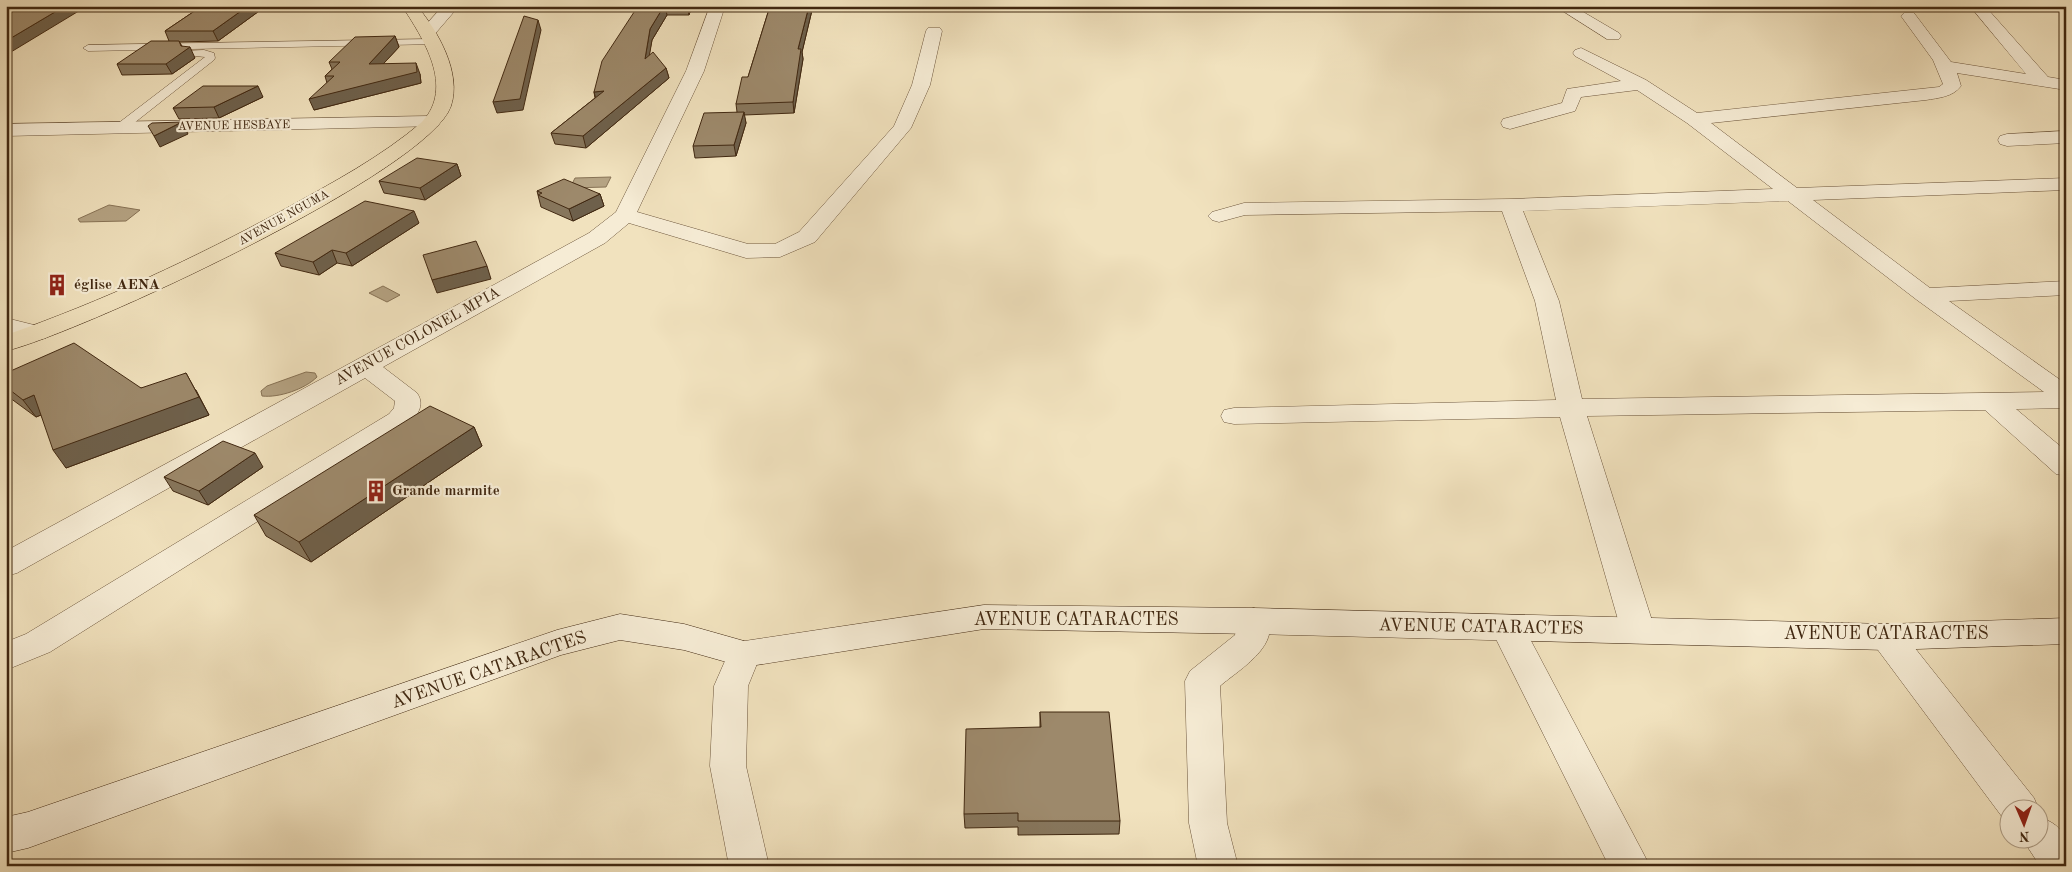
<svg xmlns="http://www.w3.org/2000/svg" width="2072" height="872" viewBox="0 0 2072 872" font-family="'Old Standard TT',serif">
<rect width="100%" height="100%" fill="#f1e2be"/>
<filter id="stains"><feTurbulence type="fractalNoise" baseFrequency=".004" numOctaves="4"/><feColorMatrix values="0 0 0 0 .2 0 0 0 0 .09 0 0 0 0 .02 0 0 0 .5 -.17"/></filter>
<radialGradient id="worn" r=".72"><stop offset=".6" stop-color="#630" stop-opacity="0"/><stop offset="1" stop-color="#630" stop-opacity=".3"/></radialGradient>
<!-- water -->
<g fill="#b5a383" stroke="#877255">
<path d="M611,177L606,187L570,188L575,178Z"/>
<path d="M109,205L140,210L126,221L80,222L78,219Z"/>
<path d="M383,286L400,295L387,302L369,293Z"/>
<path d="M306,372L315,373L317,377C305,389 279,398 262,396L261,391L267,386Z"/>
</g>
<g fill="none" stroke-linecap="round" stroke-linejoin="round">
<!-- lane casing -->
<g stroke="#6d563c" stroke-width="1">
<g id="lane">
<path d="M434,39L439,42L438,44L88,51L83,48L88,45Z"/>
<path d="M204,50L214,53L215,58L214,60L124,131H116L114,128L116,125L205,57L186,55L185,53L186,51Z"/>
</g>
</g>
<!-- street casing -->
<g stroke="#6d563c" stroke-width="1">
<g id="street">
<path d="M443,6H459L434,35H422L420,32L422,29Z"/>
<path d="M710,6H725L704,71L637,212L748,244H775L799,232L894,126L912,85L926,31L928,28H940L942,31L930,85L911,128L815,242L780,257L746,258L629,223L605,243L383,367L417,393C426,406 416,415 409,426L50,652L6,670V642L26,634L389,414L394,408L395,401L365,378L17,573L6,576V551L589,233L616,212L686,71Z"/>
<path d="M1555,6H1573L1619,33L1621,36L1619,39H1607Z"/>
<path d="M1970,6H1985L2048,77L2066,80V90L1957,73L1961,86C1953,97 1938,98 1926,100L1711,123L1797,188L2066,178V190L1813,200L1930,288L2066,281V295L1949,301L2066,384V408L2016,409L2066,451V476L2056,474L1985,410L1587,416L1655,630L1650,639L1638,643L1626,639L1621,630L1560,417L1234,424L1224,422L1221,416L1224,410L1234,408L1556,400L1535,301L1502,211L1245,215L1219,222L1212,220L1208,216L1212,212L1244,203L1510,199L1773,189L1687,123L1637,90L1581,97L1575,111L1510,129L1503,127L1501,123L1503,119L1562,103L1567,89L1621,81L1575,56L1573,53L1575,50L1581,48L1646,80L1697,113L1939,87L1943,84L1933,60L1901,16L1904,13H1914L1951,62L2026,74ZM1788,201L1917,300L2044,392L1582,399L1559,301L1523,211Z"/>
<path d="M431,116L438,118L440,122L438,126L6,136V124Z"/>
<path d="M2066,131V143L2007,146L2000,144L1998,140L2000,136L2007,134Z"/>
<path d="M6,318L46,328L49,333L46,338L37,340L6,332Z"/>
<path d="M1254,608L1266,612C1283,645 1241,668 1220,686L1227,823L1238,866H1198L1189,823L1185,681L1190,671L1235,635L1238,621L1242,612Z"/>
<path d="M1508,616L1520,620L1650,866H1609L1491,629L1496,620Z"/>
<path d="M1887,624L1899,628L2034,798L2039,810H2010V823L2006,822L1875,646L1870,637L1875,628Z"/>
<path d="M744,641L756,645L761,654L748,686L746,766L769,866H729L710,766L714,686L732,645Z"/>
<path d="M2040,817C2068,828 2066,839 2066,866H2040L2023,840H2040Z"/>
</g>
</g>
<!-- secondary casing -->
<g stroke="#412811" stroke-width="1">
<path id="secondary" d="M984,605L1254,608L1887,624L2066,618V644L1887,650L1254,634L984,629L744,667L684,650L620,640L561,655L28,848L6,853V817L28,812L557,630L620,614L684,624L744,641Z"/>
</g>
<!-- primary casing -->
<g stroke="#412811" stroke-width="1">
<path id="primary" d="M402,6H417C438,31 462,73 451,106C430,171 80,333 6,351V335C103,301 195,258 285,209C332,183 381,157 422,122C455,87 423,38 402,6Z"/>
</g>
<!-- lane -->
<use href="#lane" fill="#f6ecd5" fill-rule="evenodd"/>
<!-- street -->
<use href="#street" fill="#f6ecd5" fill-rule="evenodd"/>
<!-- secondary -->
<use href="#secondary" fill="#f6ecd5" fill-rule="evenodd"/>
<!-- primary -->
<use href="#primary" fill="#f1e2be" fill-rule="evenodd"/>
</g>
<!-- wall -->
<g fill="#87765c" stroke="#412811">
<path d="M202,6H266L218,41L179,42L182,46L195,58L172,74L122,75L117,64L169,41L165,31Z"/>
<path d="M638,6H692L689,15H667L652,40L649,55L666,68L669,78L586,148L555,144L551,133L595,98L594,92Z"/>
<path d="M770,6H813L802,52L803,59L794,113L744,115L746,123L736,156L695,158L693,146L737,112L736,104L748,77Z"/>
<path d="M395,36L399,47L383,64L420,74L421,83L314,110L327,83L325,76L332,69L329,62Z"/>
<path d="M263,97L219,118L179,119L173,108Z"/>
<path d="M457,164L461,176L425,200L384,193L379,181Z"/>
<path d="M537,191L600,194L604,206L573,221L541,207Z"/>
<path d="M419,223L352,266L337,263L319,275L281,266L275,253Z"/>
<path d="M6,373L141,388L196,390L209,415L66,468L41,415L36,417L6,395Z"/>
<path d="M474,427L482,446L311,562L266,536L254,515Z"/>
<path d="M263,467L208,505L173,491L164,477Z"/>
<path d="M1040,712L1120,821L1119,834L1018,835V827L965,828L964,814L1040,727Z"/>
</g>
<!-- shaded-wall -->
<g fill="#6e604b" stroke="#412811">
<path d="M65,6H87L6,55V41Z"/>
<path d="M248,6H266L218,41L213,31Z"/>
<path d="M664,6H665L667,15L652,40L647,70L645,59L650,29Z"/>
<path d="M687,6H692L689,15Z"/>
<path d="M809,6H813L802,52L803,59L794,113L793,102L798,49Z"/>
<path d="M538,20L541,30L523,110L497,113L493,102Z"/>
<path d="M395,36L399,47L373,75L369,64Z"/>
<path d="M179,41L184,51L190,47L195,58L172,74L166,64Z"/>
<path d="M416,63L420,74L421,83L314,110L309,99Z"/>
<path d="M666,68L669,78L586,148L583,136Z"/>
<path d="M258,86L263,97L219,118L214,107Z"/>
<path d="M604,91L597,103L594,92Z"/>
<path d="M744,112L746,123L736,156L734,145Z"/>
<path d="M182,122L188,134L160,147L154,136Z"/>
<path d="M457,164L461,176L425,200L420,188Z"/>
<path d="M600,194L604,206L573,221L569,209Z"/>
<path d="M414,211L419,223L352,266L346,253Z"/>
<path d="M332,250L337,263L319,275L313,262Z"/>
<path d="M487,266L491,279L437,293L432,280Z"/>
<path d="M186,373L209,415L66,468L53,450Z"/>
<path d="M34,395L46,413L36,417L23,400Z"/>
<path d="M474,427L482,446L311,562L299,542Z"/>
<path d="M255,453L263,467L208,505L199,491Z"/>
</g>
<!-- building -->
<g fill="#9d896b" stroke="#412811">
<path d="M6,6H65L6,41Z"/>
<path d="M202,6H248L213,31H165Z"/>
<path d="M638,6H664L650,29L645,59L653,52L666,68L583,136L551,133L604,91L594,92L602,61Z"/>
<path d="M770,6H809L798,49H801L793,102L736,104L742,77H748Z"/>
<path d="M524,16L538,20L520,99L493,102Z"/>
<path d="M395,36L369,64L416,63L417,72L309,99L334,76H325L340,62H329L355,37Z"/>
<path d="M151,41H179L181,46L190,47L166,64H117Z"/>
<path d="M203,86H258L214,107L173,108Z"/>
<path d="M744,112L734,145L693,146L704,113Z"/>
<path d="M182,122L154,136L148,126L152,123Z"/>
<path d="M417,158L457,164L420,188L379,181Z"/>
<path d="M564,179L600,194L569,209L538,195L542,193L537,191Z"/>
<path d="M365,201L414,211L346,253L332,250L313,262L275,253Z"/>
<path d="M476,241L487,266L432,280L423,255Z"/>
<path d="M74,343L141,388L186,373L199,397L53,450L34,395L23,400L6,387V373Z"/>
<path d="M430,406L474,427L299,542L254,515Z"/>
<path d="M223,441L255,453L199,491L164,477Z"/>
<path d="M1040,712H1109L1120,821H1018V813L964,814L966,729L1041,727Z"/>
</g>
<!-- icons -->
<defs>
<g id="building-bare" transform="scale(1.725)"><path d="M-4-6H4V6H1V3H-1V6H-4ZM-2.5-4.3h1.7v1.8h-1.7ZM.8-4.3h1.7v1.8H.8ZM-2.5-1h1.7V.8h-1.7ZM.8-1h1.7V.8H.8Z" fill="#8f2418" stroke="#f6ecd5" stroke-width="2.5" paint-order="stroke"/></g>
</defs>
<g fill-rule="evenodd">
<use href="#building-bare" x="57" y="285"/>
<use href="#building-bare" x="376" y="491"/>
</g>
<g text-anchor="middle" dominant-baseline="central" stroke-width="4.5" stroke-linejoin="round" paint-order="stroke">
<!-- far-street labels -->
<g font-size="12" fill="#412811" stroke="#f6ecd5">
<text transform="translate(234 126) rotate(-1)">AVENUE HESBAYE</text>
<text transform="translate(284 218) rotate(-29)">AVENUE NGUMA</text>
</g>
<!-- poi labels -->
<g font-size="15" font-weight="bold" fill="#412811" stroke="#f6ecd5" text-anchor="start">
<text x="74" y="285">église AENA</text>
<text x="392" y="491">Grande marmite</text>
</g>
<!-- street labels -->
<g font-size="15" fill="#412811" stroke="#f6ecd5">
<text transform="translate(418 337) rotate(-29)">AVENUE COLONEL MPIA</text>
</g>
<!-- near-street labels -->
<g font-size="18" fill="#412811" stroke="#f6ecd5">
<text x="1076" y="620">AVENUE CATARACTES</text>
<text transform="translate(1481 627) rotate(1)">AVENUE CATARACTES</text>
<text x="1886" y="634">AVENUE CATARACTES</text>
<text transform="translate(489 670) rotate(-19)">AVENUE CATARACTES</text>
</g>
</g>
<!-- margin -->
<rect width="2072" height="872" fill="none" stroke="#f1e2be" stroke-width="25"/>
<rect x="8" y="8" width="2057" height="857" fill="none" stroke="#412811" stroke-width="2.5"/>
<rect x="12" y="12" width="2047" height="847" fill="none" stroke="#412811"/>
<!-- north arrow -->
<g transform="translate(2024 824) rotate(178)"><circle r="24" fill="#f6ecd5" stroke="#ae9e87"/>
<path d="M0-4L9 19L0 12L-9 19Z" fill="#8f2418"/>
<text y="-8" font-size="14" font-weight="bold" text-anchor="middle" fill="#412811">N</text>
</g>
<rect width="100%" height="100%" filter="url(#stains)"/>
<rect width="100%" height="100%" fill="url(#worn)"/>
</svg>
